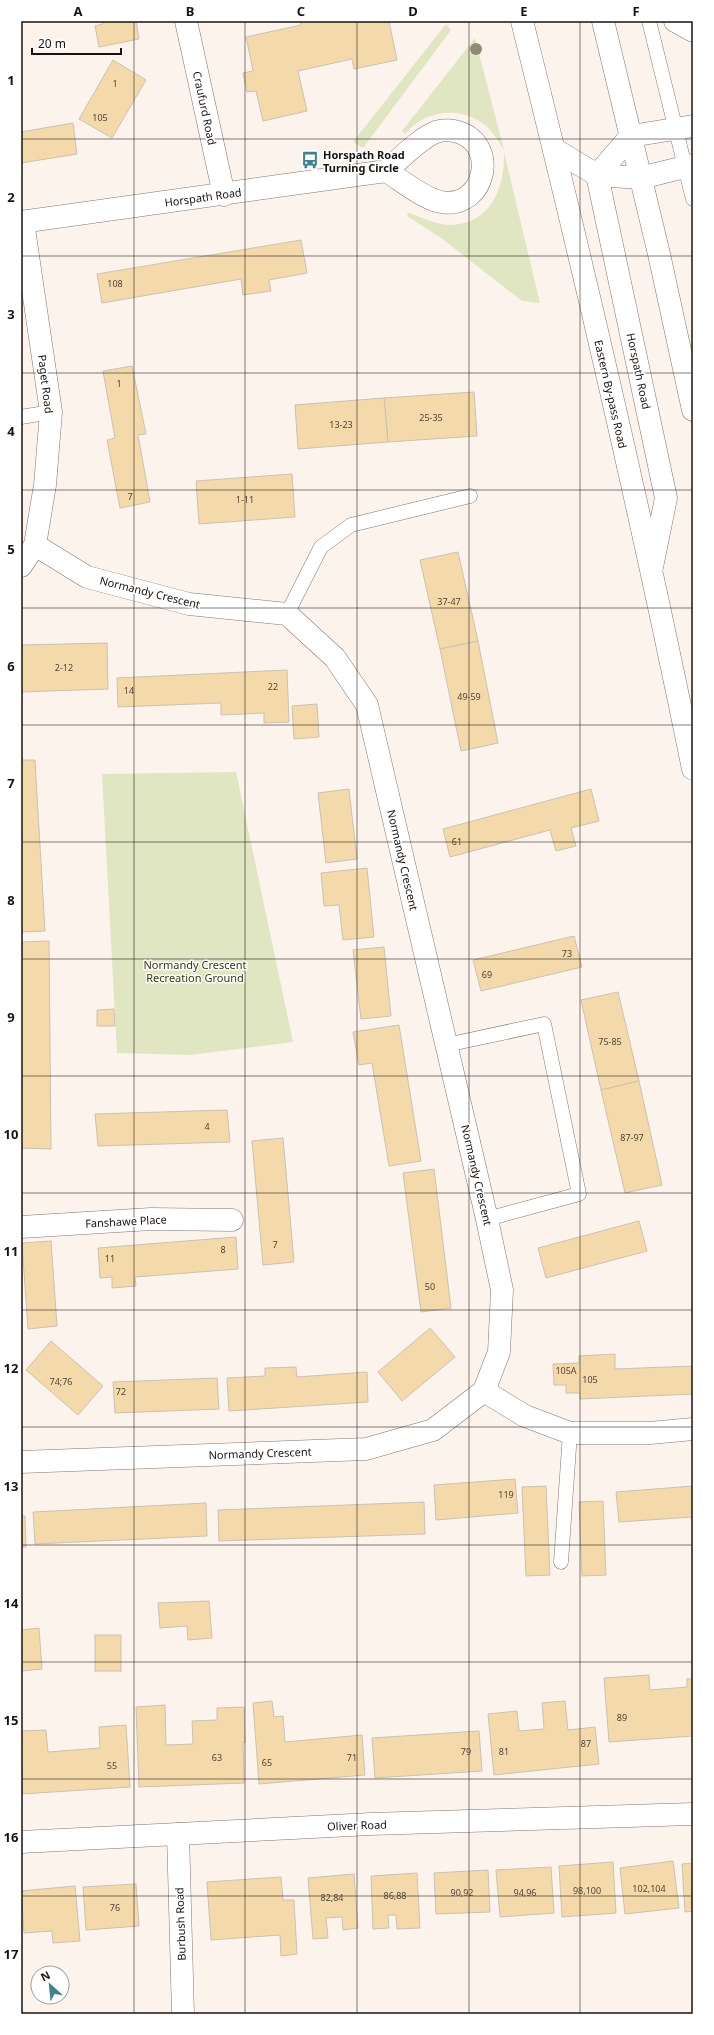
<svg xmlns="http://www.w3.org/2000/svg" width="714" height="2035" viewBox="0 0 714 2035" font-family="'Noto Sans',sans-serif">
<rect width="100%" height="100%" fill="#fdf3ed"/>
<!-- green -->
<g fill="#e0e5c2">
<path d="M446,24L451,30L363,148L353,142Z"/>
<path d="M475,38L504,150C498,141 493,132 485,125C461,106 425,109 405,134L402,131Z"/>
<path d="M504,152L540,303L522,301L441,238L407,216L408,213C422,217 439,226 453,225C493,222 505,185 504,152Z"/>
<path d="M236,772L293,1042L190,1055L117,1053L102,774Z"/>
</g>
<!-- building -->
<g fill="#f4daab" stroke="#cac2b2">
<path d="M103,21H136L139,39L99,47L95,26L103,24Z"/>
<path d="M300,21H389L397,60L354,69L352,59L298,71L307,111L263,121L256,91L247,92L243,73L253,71L246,37L301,25Z"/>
<path d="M113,60L146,80L112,138L79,119Z"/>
<path d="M73,123L77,154L21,163V132Z"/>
<path d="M301,240L307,273L269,280L271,291L243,295L241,279L102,303L97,274Z"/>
<path d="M132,366L146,434L138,435L150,502L120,508L107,440L115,438L103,371Z"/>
<path d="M474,392L477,436L388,442L384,398Z"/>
<path d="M384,398L388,442L298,449L295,405Z"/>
<path d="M292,474L295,517L199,524L196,481Z"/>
<path d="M458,552L478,641L440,649L420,560Z"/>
<path d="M478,641L498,743L461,751L440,649Z"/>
<path d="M107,643L108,689L21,692V645Z"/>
<path d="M287,670L289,722L264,723V713L221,715V703L118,707L117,678Z"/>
<path d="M317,704L319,737L294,739L292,706Z"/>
<path d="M21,760H35L45,931L21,932Z"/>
<path d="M349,789L357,859L326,863L318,793Z"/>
<path d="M591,789L599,821L571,828L576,846L556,851L550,830L450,857L443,829Z"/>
<path d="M367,868L374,937L343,940L339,905L324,906L321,873Z"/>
<path d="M574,936L582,967L481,991L473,960Z"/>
<path d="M49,941L51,1149L21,1148V942Z"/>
<path d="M384,947L391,1016L361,1019L353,950Z"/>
<path d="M618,992L639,1081L601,1090L581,1000Z"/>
<path d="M114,1009L115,1026H97V1010Z"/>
<path d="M399,1025L421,1161L389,1166L372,1063L359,1065L353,1032Z"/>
<path d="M639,1081L662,1185L625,1193L601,1090Z"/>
<path d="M227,1110L230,1142L98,1146L95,1114Z"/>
<path d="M283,1138L294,1262L263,1265L252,1141Z"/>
<path d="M434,1169L451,1308L421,1312L403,1173Z"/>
<path d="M639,1221L647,1251L546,1278L538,1248Z"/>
<path d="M236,1237L238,1269L135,1277L136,1286L112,1288V1277L100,1278L98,1248Z"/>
<path d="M51,1241L57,1326L28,1329L22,1243Z"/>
<path d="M430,1328L455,1357L402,1401L378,1372Z"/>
<path d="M51,1341L103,1386L78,1415L26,1370Z"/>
<path d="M615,1354V1369L693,1366V1394L580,1399V1393H566V1385H554L553,1364L579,1363V1356Z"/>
<path d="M296,1367L297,1377L367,1372L368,1402L229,1411L227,1378L265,1376V1368Z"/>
<path d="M217,1378L219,1409L115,1413L113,1382Z"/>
<path d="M515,1479L518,1513L436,1520L434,1485Z"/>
<path d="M546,1486L550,1575L526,1576L522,1487Z"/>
<path d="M693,1486V1517L619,1522L616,1492Z"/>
<path d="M603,1501L606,1575L582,1576L579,1502Z"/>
<path d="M424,1502L425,1534L219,1541L218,1510Z"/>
<path d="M206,1503L207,1536L35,1544L33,1512Z"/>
<path d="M21,1516H25L26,1547H21Z"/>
<path d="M209,1601L212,1638L188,1640L187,1626L160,1628L158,1603Z"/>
<path d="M39,1628L42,1669L21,1671V1630Z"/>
<rect x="95" y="1635" width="26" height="36"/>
<path d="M649,1675L650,1690L687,1687V1679H693V1736L609,1742L604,1678Z"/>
<path d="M272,1701L274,1717L283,1716L285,1742L362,1735L365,1775L259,1784L253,1703Z"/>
<path d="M565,1701L568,1730L595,1727L599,1764L494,1775L488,1714L517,1711L519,1731L544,1729L542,1703Z"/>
<path d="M165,1705L166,1745L193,1744L192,1721L217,1720V1708L244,1707L245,1743L243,1742L244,1783L139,1787L136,1707Z"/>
<path d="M126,1725L130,1787L22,1794L21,1731L46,1730L48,1752L100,1748L99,1727Z"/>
<path d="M479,1731L482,1771L375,1778L372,1738Z"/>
<path d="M673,1861L679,1908L625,1914L620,1868Z"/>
<path d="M613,1862L616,1913L562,1917L559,1866Z"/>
<path d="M693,1863V1911L685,1912L682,1864Z"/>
<path d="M551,1867L554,1913L500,1917L496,1870Z"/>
<path d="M488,1870L490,1912L436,1914L434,1873Z"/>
<path d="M417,1873L420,1928L397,1929L396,1915H388L389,1928L373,1929L371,1876Z"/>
<path d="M354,1874L358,1928L343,1930L342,1917L326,1918L328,1938L313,1939L308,1878Z"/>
<path d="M281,1877L283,1900H294L297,1954L281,1956L280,1935L211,1940L207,1882Z"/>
<path d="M136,1884L139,1926L86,1930L83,1887Z"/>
<path d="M75,1886L80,1941L53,1943L52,1931L24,1933L21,1891Z"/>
</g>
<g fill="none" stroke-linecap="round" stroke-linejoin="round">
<!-- lane casing -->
<g stroke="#85756d" stroke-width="15">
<g id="lane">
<path d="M649,21L693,199"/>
<path d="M21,417L51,412"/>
<path d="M287,614L321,547L351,525L470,496"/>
<path d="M446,1045L544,1024L579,1194L487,1219"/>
<path d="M561,1562L570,1433"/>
</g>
</g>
<!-- street casing -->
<g stroke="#85756d" stroke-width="23">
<g id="street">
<path d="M186,21L224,195"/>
<path d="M21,222L386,171C399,160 420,138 436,132C442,130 449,130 454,131C500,140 487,210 441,202C424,199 401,180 386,171"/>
<path d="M21,566L35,545L45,485L51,412L23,222"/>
<path d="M21,1227L151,1219L232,1220"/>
<path d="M484,1391L525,1416L570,1433H650L693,1429"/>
<path d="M21,1462L366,1449L433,1430L484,1391L499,1352L502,1290L487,1219L367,705L335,658L287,614L189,604L87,577L35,545"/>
<path d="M178,1834L183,2014"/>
<path d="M21,1842L371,1824L693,1814"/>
</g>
</g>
<!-- secondary casing -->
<g stroke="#85756d" stroke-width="23">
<g id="secondary">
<path d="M675,21L693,31"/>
<path d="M554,149L597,175L640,178L693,165"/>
<path d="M652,567L666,498L597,175L631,136L693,126"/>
</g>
</g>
<!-- highway casing -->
<g stroke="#85756d" stroke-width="23">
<g id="highway">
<path d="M522,21C584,269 642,518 693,769"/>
<path d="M603,21L659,254L693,410"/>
</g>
</g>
<!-- lane -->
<use href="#lane" stroke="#fff" stroke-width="14"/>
<!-- street -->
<use href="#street" stroke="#fff" stroke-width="22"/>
<!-- secondary -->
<use href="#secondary" stroke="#fff" stroke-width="22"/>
<!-- highway -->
<use href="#highway" stroke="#fff" stroke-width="22"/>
</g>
<!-- trees -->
<circle fill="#8f8c74" cx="476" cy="49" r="6"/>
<!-- grid -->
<path fill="none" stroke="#191310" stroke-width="1" stroke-opacity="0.55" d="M134,21V2014M245,21V2014M357,21V2014M469,21V2014M580,21V2014M21,139H693M21,256H693M21,373H693M21,490H693M21,608H693M21,725H693M21,842H693M21,959H693M21,1076H693M21,1193H693M21,1310H693M21,1427H693M21,1545H693M21,1662H693M21,1779H693M21,1896H693"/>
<!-- icons -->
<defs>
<g id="bus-bare" transform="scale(1.38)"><path d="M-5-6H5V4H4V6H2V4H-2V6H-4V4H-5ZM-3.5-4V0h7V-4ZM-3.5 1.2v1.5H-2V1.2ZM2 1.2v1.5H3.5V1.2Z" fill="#3d848e" stroke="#fff" stroke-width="2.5" paint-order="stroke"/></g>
</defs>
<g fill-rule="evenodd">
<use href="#bus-bare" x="310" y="160"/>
</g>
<g text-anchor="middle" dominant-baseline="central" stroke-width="3" stroke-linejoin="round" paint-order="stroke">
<!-- number labels -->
<g font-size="9" fill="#504537">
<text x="115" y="83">1</text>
<text x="100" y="117">105</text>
<text x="115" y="283">108</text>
<text x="119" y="383">1</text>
<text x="431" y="417">25-35</text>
<text x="341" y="424">13-23</text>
<text x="130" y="496">7</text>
<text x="245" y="499">1-11</text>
<text x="449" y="601">37-47</text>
<text x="64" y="667">2-12</text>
<text x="273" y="686">22</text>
<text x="129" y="690">14</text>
<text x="469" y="696">49-59</text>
<text x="457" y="841">61</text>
<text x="567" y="953">73</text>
<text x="487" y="974">69</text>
<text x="610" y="1041">75-85</text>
<text x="207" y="1126">4</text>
<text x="632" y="1137">87-97</text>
<text x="275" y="1244">7</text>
<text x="223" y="1249">8</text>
<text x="110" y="1258">11</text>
<text x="430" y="1286">50</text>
<text x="566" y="1370">105A</text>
<text x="590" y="1379">105</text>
<text x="61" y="1381">74;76</text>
<text x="121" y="1391">72</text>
<text x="506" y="1494">119</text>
<text x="622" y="1717">89</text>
<text x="586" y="1743">87</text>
<text x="466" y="1751">79</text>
<text x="504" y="1751">81</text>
<text x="217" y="1757">63</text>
<text x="352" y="1757">71</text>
<text x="267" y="1762">65</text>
<text x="112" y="1765">55</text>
<text x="649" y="1888">102,104</text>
<text x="587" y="1890">98,100</text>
<text x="462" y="1892">90,92</text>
<text x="525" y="1892">94,96</text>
<text x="395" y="1895">86,88</text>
<text x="332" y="1897">82,84</text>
<text x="115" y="1907">76</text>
</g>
<!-- street labels -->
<g font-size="11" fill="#191310" stroke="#fff">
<text transform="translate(205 108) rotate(78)">Craufurd Road</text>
<text transform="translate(203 197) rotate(-8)">Horspath Road</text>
<text transform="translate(639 371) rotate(78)">Horspath Road</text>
<text transform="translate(46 384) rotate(83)">Paget Road</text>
<text transform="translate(611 394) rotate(77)">Eastern By-pass Road</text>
<text transform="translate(150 592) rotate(14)">Normandy Crescent</text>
<text transform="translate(403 860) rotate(77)">Normandy Crescent</text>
<text transform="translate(477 1175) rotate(77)">Normandy Crescent</text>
<text transform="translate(126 1221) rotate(-3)">Fanshawe Place</text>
<text transform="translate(260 1453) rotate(-2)">Normandy Crescent</text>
<text transform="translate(357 1825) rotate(-2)">Oliver Road</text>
<text transform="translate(180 1924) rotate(-92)">Burbush Road</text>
</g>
<!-- poi labels -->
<g font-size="11" font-weight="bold" fill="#191310" stroke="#fff" text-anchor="start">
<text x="323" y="154">Horspath Road<tspan x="323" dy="13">Turning Circle</tspan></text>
</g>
<!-- park labels -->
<g font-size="11" fill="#353811" stroke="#fff">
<text x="195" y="964">Normandy Crescent<tspan x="195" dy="13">Recreation Ground</tspan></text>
</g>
</g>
<!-- border -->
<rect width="714" height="2035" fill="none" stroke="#ffffff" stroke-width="44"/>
<!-- north arrow -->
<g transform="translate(50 1985) rotate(333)"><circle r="19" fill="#ffffff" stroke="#a3a19f"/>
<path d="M0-3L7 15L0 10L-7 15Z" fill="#3d848e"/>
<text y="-6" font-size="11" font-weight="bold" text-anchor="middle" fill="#191310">N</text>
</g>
<!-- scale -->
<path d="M32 48v6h89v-6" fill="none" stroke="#191310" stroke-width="2"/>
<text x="38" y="48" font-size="12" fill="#191310" stroke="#ffffff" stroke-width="3" paint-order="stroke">20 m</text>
<rect x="22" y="22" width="670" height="1991" fill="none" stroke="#191310" stroke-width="1.5"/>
<g font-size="13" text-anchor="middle" font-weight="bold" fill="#191310">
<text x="78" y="16">A</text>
<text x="190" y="16">B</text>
<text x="301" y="16">C</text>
<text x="413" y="16">D</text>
<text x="524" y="16">E</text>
<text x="636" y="16">F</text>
<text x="11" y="85">1</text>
<text x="11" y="202">2</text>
<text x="11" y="319">3</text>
<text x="11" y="436">4</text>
<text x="11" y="554">5</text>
<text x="11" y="671">6</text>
<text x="11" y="788">7</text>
<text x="11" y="905">8</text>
<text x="11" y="1022">9</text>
<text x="11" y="1139">10</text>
<text x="11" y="1256">11</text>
<text x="11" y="1373">12</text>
<text x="11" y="1491">13</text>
<text x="11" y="1608">14</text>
<text x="11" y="1725">15</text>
<text x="11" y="1842">16</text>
<text x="11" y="1959">17</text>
</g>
</svg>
